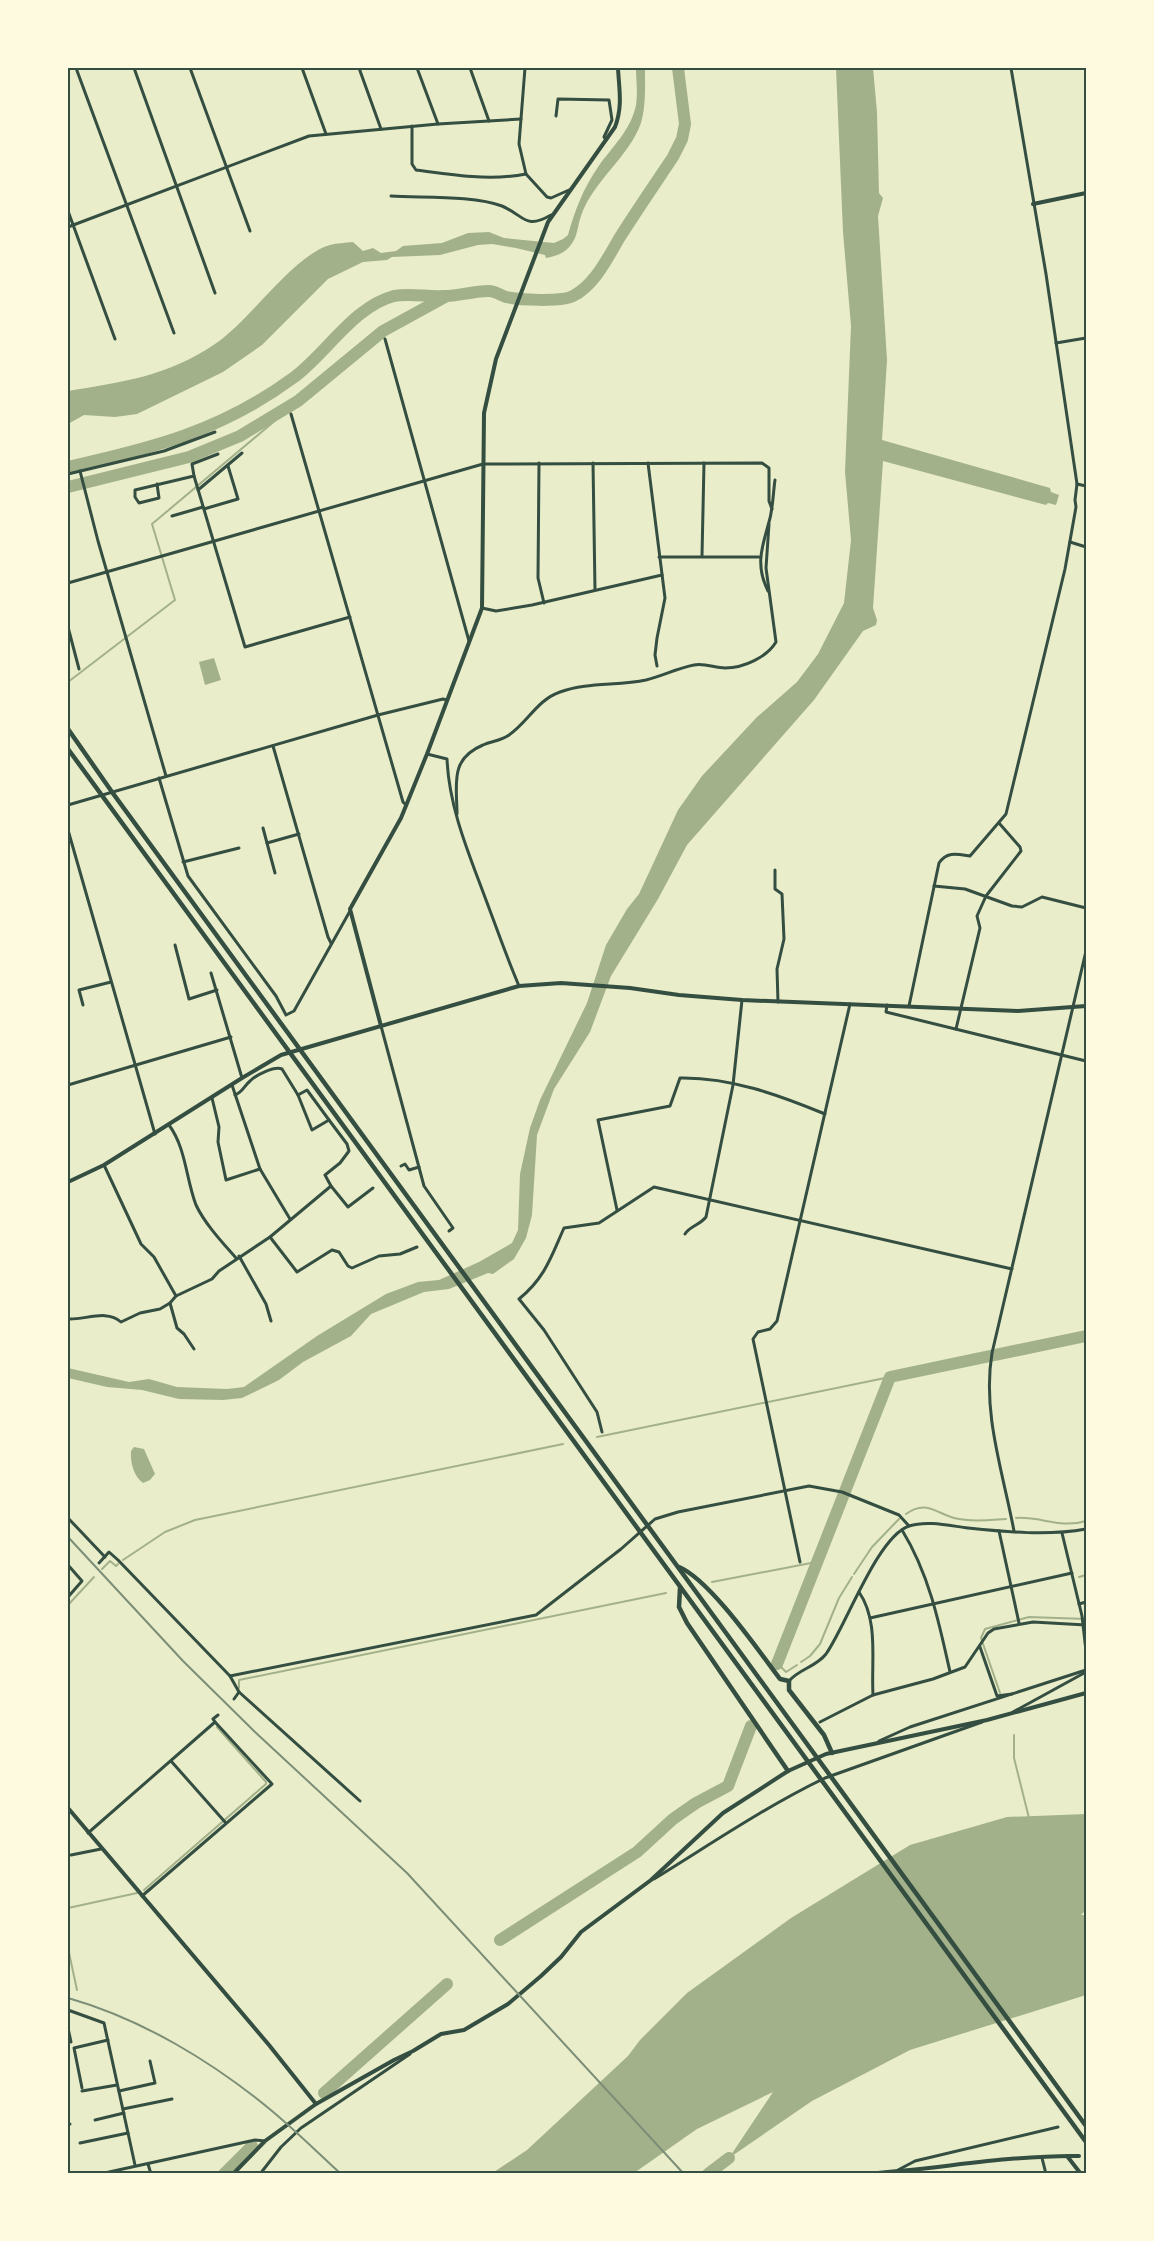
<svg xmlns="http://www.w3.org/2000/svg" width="1154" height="2241" viewBox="0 0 1154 2241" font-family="'PT Sans Narrow',sans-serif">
<rect width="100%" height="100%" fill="#e9edc9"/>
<!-- water -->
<g fill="#a3b18a">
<path d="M636,68H645C645,86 646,105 641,123C629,157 593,181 581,216C577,227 578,237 570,246C563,254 556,256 546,258L545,255L516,248L492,244L478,245L440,255L392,257L387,260L363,262L328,279L262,345L223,372L137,414L115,417L84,415L68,424V391C123,382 168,376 215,344C251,320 292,256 330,245C337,243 345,243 353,242L363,251L373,248L381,253L396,251L403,246L442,243L468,233L489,232L504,238L554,243L563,239L568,235C575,210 583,189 598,167C612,147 631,130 636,105C638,93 636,79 636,68Z"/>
<path d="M836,68H873L877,112L879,193L883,198L878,216L887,360L882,440L1050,488L1051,492L1059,495L1056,505L1048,503L1046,505L883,461L873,608L877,620L876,625L863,631L814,700L687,845L658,899L611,976L590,1032L554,1089L537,1135L532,1215L526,1238L514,1259L493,1274L488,1273L449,1289L424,1292L371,1314L351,1336L303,1362L279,1380L242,1398L223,1400L179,1399L142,1390L107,1387L68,1378V1368L129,1382L149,1379L177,1387L227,1389L244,1387L317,1336L386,1294L418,1282L439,1280L479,1262L512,1243L518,1230L520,1174L530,1128L540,1100L587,1003L606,945L627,909L639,894L678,810L702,776L757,717L797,682L818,654L844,603L851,540L845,472L851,326L843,232Z"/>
<path d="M214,658L221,680L205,685L199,662Z"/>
<path d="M134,1447L144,1449L155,1474L150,1480L143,1483C134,1477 130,1462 131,1451Z"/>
<path d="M1086,1814V1910L1081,1915H1086V1995L910,2050L812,2101L729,2158L773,2092L697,2129L634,2173L491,2174L527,2150L628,2056L640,2040L687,1993L791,1918L910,1845L1007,1817Z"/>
</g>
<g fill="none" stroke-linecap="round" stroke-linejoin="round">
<!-- stream -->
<g stroke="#a3b18a" stroke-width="2">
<path d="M68,682L175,600L152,524L277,419L275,415"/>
<path d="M597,1437L890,1377"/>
<path d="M906,1514C928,1498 938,1516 959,1519C974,1522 990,1520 1006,1519"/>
<path d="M1016,1518C1040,1516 1060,1529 1086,1521"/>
<path d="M123,1560L165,1532L195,1520L563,1444"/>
<path d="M102,1569L110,1561L116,1566L118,1564"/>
<path d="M854,1574L872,1547L899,1519"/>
<path d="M1079,1577L1086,1575"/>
<path d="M712,1582L811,1563L816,1564"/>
<path d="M68,1605L94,1577"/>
<path d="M801,1662L810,1656L820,1644L839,1598L852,1577"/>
<path d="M777,1663L786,1672L797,1665"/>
<path d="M239,1688V1680L666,1593"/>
<path d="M1000,1693L981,1638L985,1629L1029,1617L1086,1619"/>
<path d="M1014,1735V1758L1029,1818"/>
<path d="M144,1890L266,1784V1782L217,1727"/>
<path d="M68,1908L137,1893"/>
<path d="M68,1948L77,1990"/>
</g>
<!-- river -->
<g stroke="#a3b18a" stroke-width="12">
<path d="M68,467C153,448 221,431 293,378C325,355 354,306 394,296C409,293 428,297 444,296C459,296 473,291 489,291C495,291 500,295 506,297C518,300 562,302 573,296C595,285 608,257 620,237C637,210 655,184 673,157L682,139L685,124L678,68"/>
<path d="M68,487L189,457L240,436L298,401L383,331L445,297"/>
<path d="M777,1664L890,1377L1086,1336"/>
<path d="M500,1940L637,1852L673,1819L696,1803L728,1786L751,1726"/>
<path d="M324,2093L447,1984"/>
<path d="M224,2174L252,2146"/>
<path d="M708,2174L729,2158"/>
</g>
<!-- minor -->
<g stroke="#344e41" stroke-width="3">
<path d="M76,68L174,333"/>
<path d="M134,68L215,293"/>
<path d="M190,68L250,231"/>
<path d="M302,68L326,134"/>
<path d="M359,68L381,129"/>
<path d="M417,68L438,124"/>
<path d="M470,68L489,121"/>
<path d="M525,68L519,144L526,174L547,197L551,198L569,190"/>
<path d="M556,116L558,99L609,100L612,120L604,137L606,140"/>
<path d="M412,126V164L416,170C451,175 491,181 526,174"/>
<path d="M391,196C422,198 474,195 502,206C525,216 525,230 551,215"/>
<path d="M68,211L115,339"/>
<path d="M68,227L309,136L438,124L521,119"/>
<path d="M385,339L469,641"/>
<path d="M1056,343L1086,338"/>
<path d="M291,414L403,802L406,805"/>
<path d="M539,463L538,578L544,603"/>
<path d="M593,463L595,590"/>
<path d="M648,463L665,598L657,638L655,655L657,666"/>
<path d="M80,471L98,541L166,776"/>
<path d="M68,474L164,451L215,432"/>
<path d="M194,476L245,647L350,617"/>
<path d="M157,484L159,498L139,503L135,497V490L194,476L192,464L218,454"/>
<path d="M1077,484L1086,486"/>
<path d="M198,490L242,453"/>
<path d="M204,509L238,499L228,466"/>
<path d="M172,516L203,507"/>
<path d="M1070,542L1086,547"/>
<path d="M702,556L704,463"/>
<path d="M659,557H759"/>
<path d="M68,583L483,464L762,463L769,468V501L772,509"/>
<path d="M768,591C755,565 762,547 769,522C773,509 773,494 775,480"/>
<path d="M482,608L496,611L532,605L662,575"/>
<path d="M68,627L79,669"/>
<path d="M68,719V720"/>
<path d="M273,746L328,937L331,943"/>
<path d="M427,754L447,759C449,808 469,854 486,900C497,929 507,958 519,986"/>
<path d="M159,778L188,876L276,996L286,1015L294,1011L350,911"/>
<path d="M68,805L378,715L443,699L447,700"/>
<path d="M457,814C457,785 449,759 483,745C492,741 501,741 509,735C528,722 537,700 560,692C587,682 618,686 646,680C662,676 678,668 694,665C705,663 715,668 725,668C744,668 767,657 776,642L766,568L769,524"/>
<path d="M263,828L275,873"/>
<path d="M68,830L155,1134"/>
<path d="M267,843L299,834"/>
<path d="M183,862L239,848"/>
<path d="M775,870V889L782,894L784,939L777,969L778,1002"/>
<path d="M934,886L965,889L1012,906L1022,907L1042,897L1086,908"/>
<path d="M175,945L189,999L217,990"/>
<path d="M211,973L242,1078"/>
<path d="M83,1005L79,990L111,982"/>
<path d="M887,1005L886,1012L1086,1061"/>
<path d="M909,1006L939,863C947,851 957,854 970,856L1006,814L1065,569L1076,507L1075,500L1077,484L1046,274L1011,68"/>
<path d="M381,1026L424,1186L453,1228L449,1231"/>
<path d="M956,1029L980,928L977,916L986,896L1021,851L1020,847L999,823"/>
<path d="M68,1085L231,1037"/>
<path d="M232,1085L260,1169L290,1219"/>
<path d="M298,1095L307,1090L329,1120"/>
<path d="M212,1098L219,1127L218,1142L226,1180L260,1169"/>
<path d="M169,1125C186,1148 186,1179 196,1205C205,1224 222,1242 236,1258"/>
<path d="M104,1165L141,1244L154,1257L176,1296"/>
<path d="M401,1166L405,1164L409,1170L419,1167"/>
<path d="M68,1186V1191"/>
<path d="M331,1186L348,1207L373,1188"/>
<path d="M617,1210L598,1120L670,1106L680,1078C730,1077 779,1095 825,1114"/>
<path d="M685,1234C690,1226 700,1225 706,1217L733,1085L742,1000"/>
<path d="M270,1237L297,1272L332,1250L339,1252L348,1266L352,1268L379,1256L400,1254L417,1247"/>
<path d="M239,1256L266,1304L271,1321"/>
<path d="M170,1303L177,1328L184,1334L194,1349"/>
<path d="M68,1319C85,1320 107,1309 121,1322L140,1313L160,1309L170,1303L176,1296L212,1279L219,1271L270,1237L331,1186L325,1175L340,1163L349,1151L347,1144L329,1120L312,1130L298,1095L282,1069C274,1066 256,1075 250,1081C244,1086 243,1092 235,1095"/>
<path d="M602,1432L597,1412L544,1330L519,1299C545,1278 551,1257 564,1228L599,1223L654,1187L1012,1269"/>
<path d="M68,1518L105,1557"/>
<path d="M902,1530C929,1574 939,1622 950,1672"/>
<path d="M999,1531L1019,1623"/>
<path d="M1014,1531C1003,1472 982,1413 992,1353L1086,951"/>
<path d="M1062,1533L1082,1616L1086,1651"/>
<path d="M800,1562L753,1339L758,1332L770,1329L777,1321L850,1004"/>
<path d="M99,1563L109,1552L118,1560L230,1676L239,1692L234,1699"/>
<path d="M68,1565L82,1581L68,1597"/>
<path d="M859,1592C879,1621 871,1661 873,1695"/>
<path d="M1079,1604L1086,1602"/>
<path d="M870,1618L1072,1573"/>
<path d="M980,1647L997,1696L1012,1694"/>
<path d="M230,1676L536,1615L621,1549L655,1519L678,1512L809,1486L842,1492L899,1515L909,1526"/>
<path d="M789,1681C799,1669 816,1667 826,1654C846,1626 877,1537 909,1526C927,1520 951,1526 968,1528C1007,1532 1048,1536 1086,1529"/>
<path d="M239,1692L360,1801"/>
<path d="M1013,1712L1086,1672"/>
<path d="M820,1722L873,1695L933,1679L965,1667L988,1633L994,1629L1033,1622L1086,1625"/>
<path d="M879,1741L910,1727L1086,1670"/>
<path d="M171,1761L225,1822"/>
<path d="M88,1833L215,1722L213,1719L218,1715"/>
<path d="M71,1855L101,1849"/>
<path d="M654,1879C711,1844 765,1807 825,1778L982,1722"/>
<path d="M142,1896L272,1784L215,1722"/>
<path d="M68,2010L104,2023L135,2165"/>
<path d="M68,2028L71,2042"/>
<path d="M82,2088L74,2048L108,2040"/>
<path d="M82,2091L117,2085"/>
<path d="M119,2091L155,2083L150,2061"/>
<path d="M123,2109L172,2099"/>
<path d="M95,2120L124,2113"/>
<path d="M68,2124H70"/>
<path d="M80,2143L128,2133"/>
<path d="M1042,2158L1046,2174"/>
<path d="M148,2164L151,2174"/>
<path d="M898,2170L915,2161L1058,2127"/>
<path d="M100,2174L255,2140L265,2141"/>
<path d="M260,2174L281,2147L301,2128L410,2054"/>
<path d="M1032,2174L1046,2173"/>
</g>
<!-- tertiary -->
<g stroke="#344e41" stroke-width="4">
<path d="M1033,204L1086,193"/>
<path d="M68,1808L269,2045L316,2104"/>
<path d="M1067,2156L1081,2174"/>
<path d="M233,2174L265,2141L316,2104L394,2060L413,2051L441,2034L464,2030L508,2004L541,1976L561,1957L581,1932L651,1880L723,1813L788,1771L826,1754L987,1720L1086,1693"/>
</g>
<!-- secondary -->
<g stroke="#344e41" stroke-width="4">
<path d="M381,1026L350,909L401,818L427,754L482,608L484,413L496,359L548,222L615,127C623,106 619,89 618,68"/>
<path d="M68,1182L104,1165L242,1078L281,1055L519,986L561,983L630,988L679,995L742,1000L1018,1011L1086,1006"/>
<path d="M861,2174C934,2170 1006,2155 1079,2156"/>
</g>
<!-- trunk -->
<g stroke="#344e41" stroke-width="4.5">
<path d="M68,729L112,792L1086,2126"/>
<path d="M68,749L1086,2142"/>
<path d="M679,1567C710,1580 758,1650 780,1679L789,1681V1690L824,1735L832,1753"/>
<path d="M680,1588L679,1607L687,1623L788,1771"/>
</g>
<!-- rail -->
<g stroke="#7c8e77" stroke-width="2">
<path d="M68,1537L183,1661L255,1732L407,1873L684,2174"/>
<path d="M68,1998C142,2019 213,2062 272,2111C296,2131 318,2153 341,2174"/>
</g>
</g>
<!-- border -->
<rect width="1154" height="2241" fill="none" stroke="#fefae0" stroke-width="138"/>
<rect x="69" y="69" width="1016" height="2103" fill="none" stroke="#344e41" stroke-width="2"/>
</svg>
